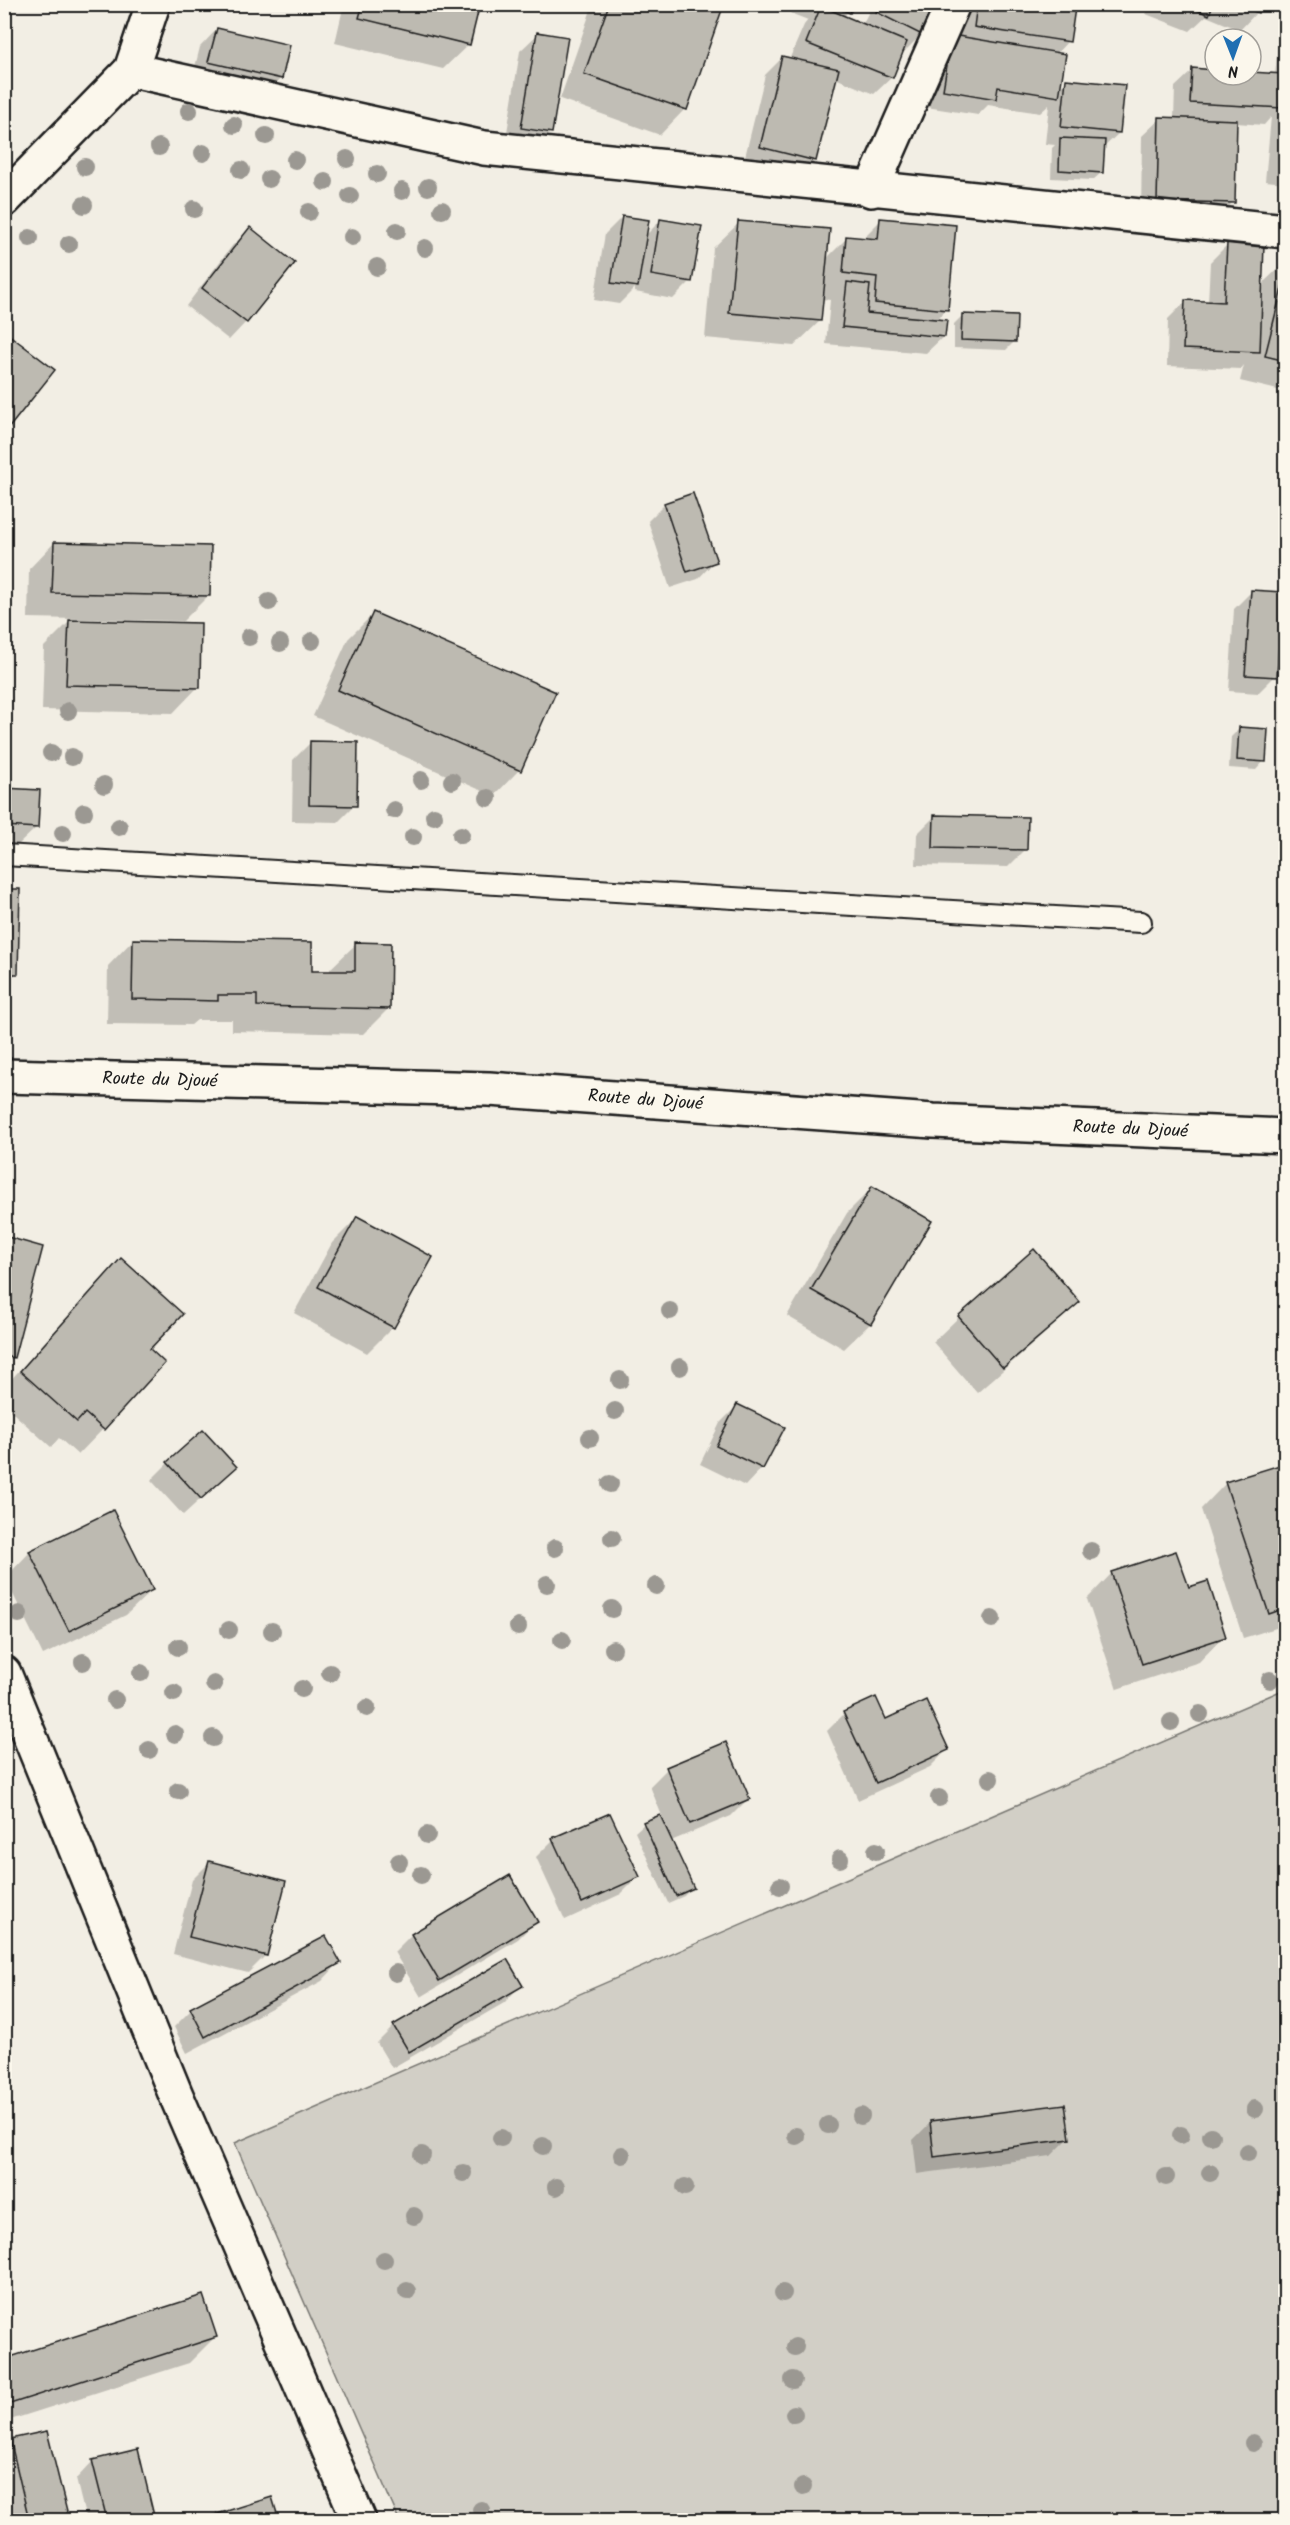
<svg xmlns="http://www.w3.org/2000/svg" width="1290" height="2525" viewBox="0 0 1290 2525" font-family="Kalam,sans-serif">
<rect width="100%" height="100%" fill="#f2eee4"/>
<filter id="ink" filterUnits="userSpaceOnUse"><feTurbulence type="fractalNoise" baseFrequency=".0167" numOctaves="2"/><feDisplacementMap in="SourceGraphic" scale="12" xChannelSelector="R" yChannelSelector="G"/><feConvolveMatrix kernelMatrix="1 2 1 2 8 2 1 2 1" color-interpolation-filters="sRGB"/></filter>
<g filter="url(#ink)">
<!-- green -->
<path fill="#d2cfc6" stroke="#777671" stroke-width="1.5" d="M1285,1689V2520H399L235,2143Z"/>
<!-- shadow -->
<g fill="#0003">
<path d="M344,4H478L469,44L443,69L335,43Z"/>
<path d="M593,4H722L685,109L660,135L560,99Z"/>
<path d="M793,4H825L842,12V9L852,4L844,17L862,25L873,4L936,6L921,35L904,52L902,51L892,77L874,94L835,78L815,161L797,178L743,165L765,75L782,58L789,60L804,25L808,20L790,13Z"/>
<path d="M970,4H1043L1068,41L1056,54L1059,89L1067,81L1119,133L1103,148L1102,172L1093,180L1051,178L1052,148L1055,145L1045,144L1049,105L1040,113L988,105L978,115L926,107L935,54L958,38L963,12Z"/>
<path d="M1150,4H1260L1257,12L1240,30L1206,16L1190,31L1146,14Z"/>
<path d="M217,29L281,78L264,96L192,79L200,47Z"/>
<path d="M538,34L551,132L533,150L505,145L520,51Z"/>
<path d="M1286,37V183L1265,181L1271,117L1264,125L1236,123L1233,202L1216,220L1141,218L1142,136L1160,119H1174L1175,87L1193,70L1215,71V75H1275L1278,45Z"/>
<path d="M622,217L645,236L660,221L691,281L673,299L635,292V288L619,304L594,300L605,234Z"/>
<path d="M881,220L947,309L936,320L944,336L926,353L826,344L830,300L822,299L820,321L794,346L705,338L713,248L739,223L826,259L847,238L862,239Z"/>
<path d="M250,229L293,263L246,322L229,340L186,306L232,246Z"/>
<path d="M1227,245L1262,293L1265,281L1286,261V392L1240,381L1244,365L1241,369L1167,366L1168,319L1186,301L1208,303L1210,262Z"/>
<path d="M963,315L1015,341L1006,350L954,348V324Z"/>
<path d="M665,504L715,561L698,579L670,588L648,521Z"/>
<path d="M54,543L209,595L183,621L28,618L29,569Z"/>
<path d="M1251,592L1275,676L1258,693L1229,691L1234,609Z"/>
<path d="M373,614L519,770L494,796L313,716L348,639Z"/>
<path d="M69,622L198,687L173,713L42,710L44,647Z"/>
<path d="M1239,729L1264,761L1256,770L1229,768L1231,737Z"/>
<path d="M311,742L355,805L338,822L292,821L293,760Z"/>
<path d="M4,790L37,827L19,844H4Z"/>
<path d="M934,817L1026,849L1008,867L916,865L917,834Z"/>
<path d="M4,890L17,973L4,985Z"/>
<path d="M133,940L311,972L330,973V969L356,944L389,1008L363,1034L232,1031V1020H197L191,1025L107,1024L108,966Z"/>
<path d="M872,1188L930,1221L870,1324L844,1349L787,1316L847,1213Z"/>
<path d="M357,1218L393,1327L367,1353L294,1313L332,1243Z"/>
<path d="M4,1238L12,1358L4,1365Z"/>
<path d="M1034,1252L1078,1302L1052,1327L977,1393L933,1342L959,1317Z"/>
<path d="M122,1260L148,1349L103,1429L78,1455L59,1438L51,1447L4,1405V1387Z"/>
<path d="M738,1405L762,1468L745,1486L700,1464L720,1423Z"/>
<path d="M168,1463L217,1484L183,1515L151,1480Z"/>
<path d="M1286,1464V1625L1243,1638L1201,1509L1226,1483Z"/>
<path d="M30,1552L152,1590L126,1615L43,1655L5,1578Z"/>
<path d="M1112,1573L1188,1589L1224,1636L1199,1662L1117,1689L1087,1599Z"/>
<path d="M844,1714L885,1721L947,1750L930,1767L858,1800L827,1731Z"/>
<path d="M667,1769L748,1799L731,1816L671,1841L692,1887L684,1896L668,1903L635,1832L644,1824L662,1816L650,1786Z"/>
<path d="M553,1840L638,1877L621,1894L565,1920L536,1857Z"/>
<path d="M209,1863L265,1956L248,1973L173,1954L192,1880Z"/>
<path d="M509,1877L536,1921L518,1939L421,1997L394,1952L411,1935Z"/>
<path d="M339,1963L322,1981L187,2053L174,2027L191,2010Z"/>
<path d="M521,1985L504,2003L392,2068L377,2043L394,2026Z"/>
<path d="M931,2122L1068,2139L1051,2156L917,2174L913,2140Z"/>
<path d="M215,2337L189,2363L4,2422V2361Z"/>
<path d="M46,2433L67,2520H8L4,2505V2446L10,2441Z"/>
<path d="M137,2450L154,2520H86L76,2479L93,2461Z"/>
<path d="M271,2499L278,2520H203Z"/>
</g>
<!-- building -->
<g fill="#bdbab1" stroke="#1c1c1c" stroke-width="1.5">
<path d="M363,4H480L470,45L359,18Z"/>
<path d="M609,4H724L687,110L584,74Z"/>
<path d="M829,4H854L850,13Z"/>
<path d="M880,4H936L922,35L876,12Z"/>
<path d="M977,4H1052L1075,8L1070,42L974,27Z"/>
<path d="M1183,4H1213L1209,15Z"/>
<path d="M1237,4H1262L1258,13Z"/>
<path d="M821,6L907,42L893,78L806,43Z"/>
<path d="M217,28L290,45L282,79L208,62Z"/>
<path d="M537,32L568,37L552,133L521,128Z"/>
<path d="M952,35L1066,54L1059,97L998,87L996,99L943,90Z"/>
<path d="M782,56L839,69L816,161L760,147Z"/>
<path d="M1192,68L1215,70V75H1251V72L1285,74L1283,108L1190,103Z"/>
<path d="M1066,79L1125,85L1120,133L1061,127Z"/>
<path d="M1159,117L1237,120L1235,203L1157,201Z"/>
<path d="M1060,138L1105,140L1103,173L1059,170Z"/>
<path d="M622,216L649,220L638,287L611,283Z"/>
<path d="M880,218L956,225L948,310L875,303L877,277L843,273L846,236L878,239Z"/>
<path d="M660,219L702,226L692,282L651,275Z"/>
<path d="M738,221L830,229L821,321L729,313Z"/>
<path d="M250,227L295,263L247,323L202,288Z"/>
<path d="M1227,243L1264,245L1260,352L1183,349L1185,300L1224,302Z"/>
<path d="M1286,272V361L1265,356Z"/>
<path d="M847,282L870,285L867,313L947,320L945,337L842,327Z"/>
<path d="M962,314L1017,316L1016,342L961,340Z"/>
<path d="M4,331L55,370L4,434Z"/>
<path d="M693,493L717,562L687,572L664,503Z"/>
<path d="M54,542L211,546L210,596L52,593Z"/>
<path d="M1251,590L1282,592L1277,677L1245,675Z"/>
<path d="M373,612L556,692L521,771L338,690Z"/>
<path d="M69,620L201,623L200,688L66,685Z"/>
<path d="M1239,727L1268,729L1266,762L1237,760Z"/>
<path d="M310,741L358,742L357,806L309,805Z"/>
<path d="M4,788L40,790L38,828L4,826Z"/>
<path d="M934,815L1028,817L1027,850L933,848Z"/>
<path d="M4,889H20L18,974H4Z"/>
<path d="M133,939L312,942V971H355V942L391,943L390,1009L257,1006V995H218V1001L132,999Z"/>
<path d="M872,1186L932,1221L871,1324L811,1290Z"/>
<path d="M357,1216L433,1257L394,1328L318,1287Z"/>
<path d="M4,1236L43,1247L14,1358L4,1356Z"/>
<path d="M1034,1249L1080,1302L1003,1368L958,1316Z"/>
<path d="M121,1258L183,1314L150,1349L165,1363L104,1430L85,1413L77,1422L20,1371Z"/>
<path d="M737,1404L785,1427L763,1469L716,1446Z"/>
<path d="M203,1430L237,1467L201,1499L167,1462Z"/>
<path d="M1286,1463V1608L1269,1614L1225,1482Z"/>
<path d="M113,1510L153,1590L69,1631L29,1551Z"/>
<path d="M1176,1551L1189,1587L1208,1581L1226,1637L1142,1664L1111,1572Z"/>
<path d="M876,1697L886,1719L926,1700L949,1750L876,1783L843,1712Z"/>
<path d="M726,1742L750,1799L690,1824L666,1767Z"/>
<path d="M610,1813L640,1877L582,1903L552,1838Z"/>
<path d="M660,1815L694,1888L676,1896L643,1822Z"/>
<path d="M209,1861L286,1881L267,1956L189,1937Z"/>
<path d="M510,1875L538,1922L439,1981L411,1934Z"/>
<path d="M326,1936L341,1963L205,2037L190,2008Z"/>
<path d="M507,1959L523,1986L409,2052L393,2025Z"/>
<path d="M1065,2104L1070,2139L934,2157L930,2121Z"/>
<path d="M203,2295L217,2337L4,2406V2359Z"/>
<path d="M47,2431L69,2520H29L10,2439Z"/>
<path d="M138,2449L155,2520H107L92,2460Z"/>
<path d="M272,2497L279,2520H198Z"/>
</g>
<g fill="none" stroke-linecap="round" stroke-linejoin="round">
<!-- service casing -->
<g stroke="#1c1c1c" stroke-width="24">
<path id="service" d="M4,855L1141,922"/>
</g>
<!-- minor casing -->
<g stroke="#1c1c1c" stroke-width="38">
<g id="minor">
<path d="M131,70L484,148L1286,231"/>
<path d="M871,190L953,4"/>
<path d="M4,200L131,70L153,4"/>
<path d="M4,1673L175,2093L359,2520"/>
</g>
</g>
<!-- primary casing -->
<g stroke="#1c1c1c" stroke-width="38">
<g id="primary">
<path id="s1" d="M4,1076L489,1089L933,1121L1286,1136"/>
</g>
</g>
<!-- service -->
<use href="#service" stroke="#fbf7ec" stroke-width="20"/>
<!-- minor -->
<use href="#minor" stroke="#fbf7ec" stroke-width="33"/>
<!-- primary -->
<use href="#primary" stroke="#fbf7ec" stroke-width="33"/>
</g>
<!-- trees -->
<g fill="#9b9892">
<circle cx="189" cy="111" r="9"/>
<circle cx="234" cy="125" r="9"/>
<circle cx="266" cy="136" r="9"/>
<circle cx="159" cy="147" r="9"/>
<circle cx="203" cy="153" r="9"/>
<circle cx="347" cy="159" r="9"/>
<circle cx="295" cy="160" r="9"/>
<circle cx="85" cy="167" r="9"/>
<circle cx="241" cy="170" r="9"/>
<circle cx="377" cy="174" r="9"/>
<circle cx="269" cy="179" r="9"/>
<circle cx="325" cy="182" r="9"/>
<circle cx="428" cy="187" r="9"/>
<circle cx="402" cy="191" r="9"/>
<circle cx="350" cy="196" r="9"/>
<circle cx="84" cy="205" r="9"/>
<circle cx="194" cy="209" r="9"/>
<circle cx="442" cy="210" r="9"/>
<circle cx="309" cy="212" r="9"/>
<circle cx="397" cy="231" r="9"/>
<circle cx="352" cy="237" r="9"/>
<circle cx="30" cy="238" r="9"/>
<circle cx="69" cy="244" r="9"/>
<circle cx="425" cy="248" r="9"/>
<circle cx="377" cy="267" r="9"/>
<circle cx="269" cy="602" r="9"/>
<circle cx="249" cy="637" r="9"/>
<circle cx="312" cy="641" r="9"/>
<circle cx="280" cy="643" r="9"/>
<circle cx="68" cy="711" r="9"/>
<circle cx="51" cy="753" r="9"/>
<circle cx="72" cy="757" r="9"/>
<circle cx="421" cy="780" r="9"/>
<circle cx="452" cy="781" r="9"/>
<circle cx="104" cy="785" r="9"/>
<circle cx="488" cy="798" r="9"/>
<circle cx="394" cy="810" r="9"/>
<circle cx="84" cy="812" r="9"/>
<circle cx="434" cy="816" r="9"/>
<circle cx="119" cy="827" r="9"/>
<circle cx="63" cy="833" r="9"/>
<circle cx="461" cy="835" r="9"/>
<circle cx="413" cy="837" r="9"/>
<circle cx="670" cy="1311" r="9"/>
<circle cx="680" cy="1367" r="9"/>
<circle cx="620" cy="1380" r="9"/>
<circle cx="615" cy="1411" r="9"/>
<circle cx="590" cy="1438" r="9"/>
<circle cx="610" cy="1484" r="9"/>
<circle cx="612" cy="1538" r="9"/>
<circle cx="555" cy="1548" r="9"/>
<circle cx="1091" cy="1551" r="9"/>
<circle cx="547" cy="1584" r="9"/>
<circle cx="656" cy="1586" r="9"/>
<circle cx="612" cy="1609" r="9"/>
<circle cx="19" cy="1614" r="9"/>
<circle cx="992" cy="1619" r="9"/>
<circle cx="518" cy="1627" r="9"/>
<circle cx="229" cy="1630" r="9"/>
<circle cx="272" cy="1631" r="9"/>
<circle cx="562" cy="1640" r="9"/>
<circle cx="178" cy="1647" r="9"/>
<circle cx="613" cy="1649" r="9"/>
<circle cx="83" cy="1662" r="9"/>
<circle cx="141" cy="1673" r="9"/>
<circle cx="330" cy="1673" r="9"/>
<circle cx="1270" cy="1680" r="9"/>
<circle cx="214" cy="1684" r="9"/>
<circle cx="302" cy="1689" r="9"/>
<circle cx="174" cy="1693" r="9"/>
<circle cx="115" cy="1700" r="9"/>
<circle cx="367" cy="1708" r="9"/>
<circle cx="1200" cy="1714" r="9"/>
<circle cx="1171" cy="1722" r="9"/>
<circle cx="175" cy="1734" r="9"/>
<circle cx="213" cy="1738" r="9"/>
<circle cx="149" cy="1750" r="9"/>
<circle cx="990" cy="1779" r="9"/>
<circle cx="178" cy="1791" r="9"/>
<circle cx="939" cy="1798" r="9"/>
<circle cx="427" cy="1835" r="9"/>
<circle cx="876" cy="1851" r="9"/>
<circle cx="840" cy="1859" r="9"/>
<circle cx="399" cy="1862" r="9"/>
<circle cx="421" cy="1875" r="9"/>
<circle cx="780" cy="1886" r="9"/>
<circle cx="396" cy="1973" r="9"/>
<circle cx="1255" cy="2109" r="9"/>
<circle cx="861" cy="2116" r="9"/>
<circle cx="828" cy="2125" r="9"/>
<circle cx="1181" cy="2135" r="9"/>
<circle cx="796" cy="2136" r="9"/>
<circle cx="1211" cy="2136" r="9"/>
<circle cx="501" cy="2138" r="9"/>
<circle cx="543" cy="2146" r="9"/>
<circle cx="1248" cy="2153" r="9"/>
<circle cx="422" cy="2155" r="9"/>
<circle cx="622" cy="2155" r="9"/>
<circle cx="463" cy="2173" r="9"/>
<circle cx="1210" cy="2173" r="9"/>
<circle cx="1166" cy="2177" r="9"/>
<circle cx="556" cy="2187" r="9"/>
<circle cx="685" cy="2187" r="9"/>
<circle cx="414" cy="2216" r="9"/>
<circle cx="384" cy="2260" r="9"/>
<circle cx="407" cy="2291" r="9"/>
<circle cx="783" cy="2293" r="9"/>
<circle cx="795" cy="2347" r="9"/>
<circle cx="793" cy="2380" r="9"/>
<circle cx="794" cy="2414" r="9"/>
<circle cx="1253" cy="2443" r="9"/>
<circle cx="803" cy="2487" r="9"/>
<circle cx="481" cy="2510" r="9"/>
</g>
</g>
<g text-anchor="middle" dominant-baseline="central" stroke-width="4.5" stroke-linejoin="round" paint-order="stroke">
<!-- street labels -->
<g font-size="18" fill="#1c1c1c" stroke="#fbf7ec">
<text stroke="none"><textPath href="#s1" startOffset="156">Route du Djoué</textPath></text>
<text stroke="none"><textPath href="#s1" startOffset="642">Route du Djoué</textPath></text>
<text stroke="none"><textPath href="#s1" startOffset="1128">Route du Djoué</textPath></text>
</g>
</g>
<!-- margin -->
<rect width="1290" height="2525" fill="none" stroke="#fbf7ec" stroke-width="24"/>
<rect x="12" y="12" width="1266" height="2501" fill="none" stroke="#1c1c1c" stroke-width="2" filter="url(#ink)"/>
<!-- north arrow -->
<g transform="translate(1233 57) rotate(179)"><circle r="28" fill="#fbf7ec" stroke="#a29f99" stroke-width="1.5"/>
<path d="M0-4.5L10 22L0 15L-10 22Z" fill="#1f6fb2"/>
<text y="-9" font-size="16" font-weight="bold" text-anchor="middle" fill="#1c1c1c">N</text>
</g>
</svg>
